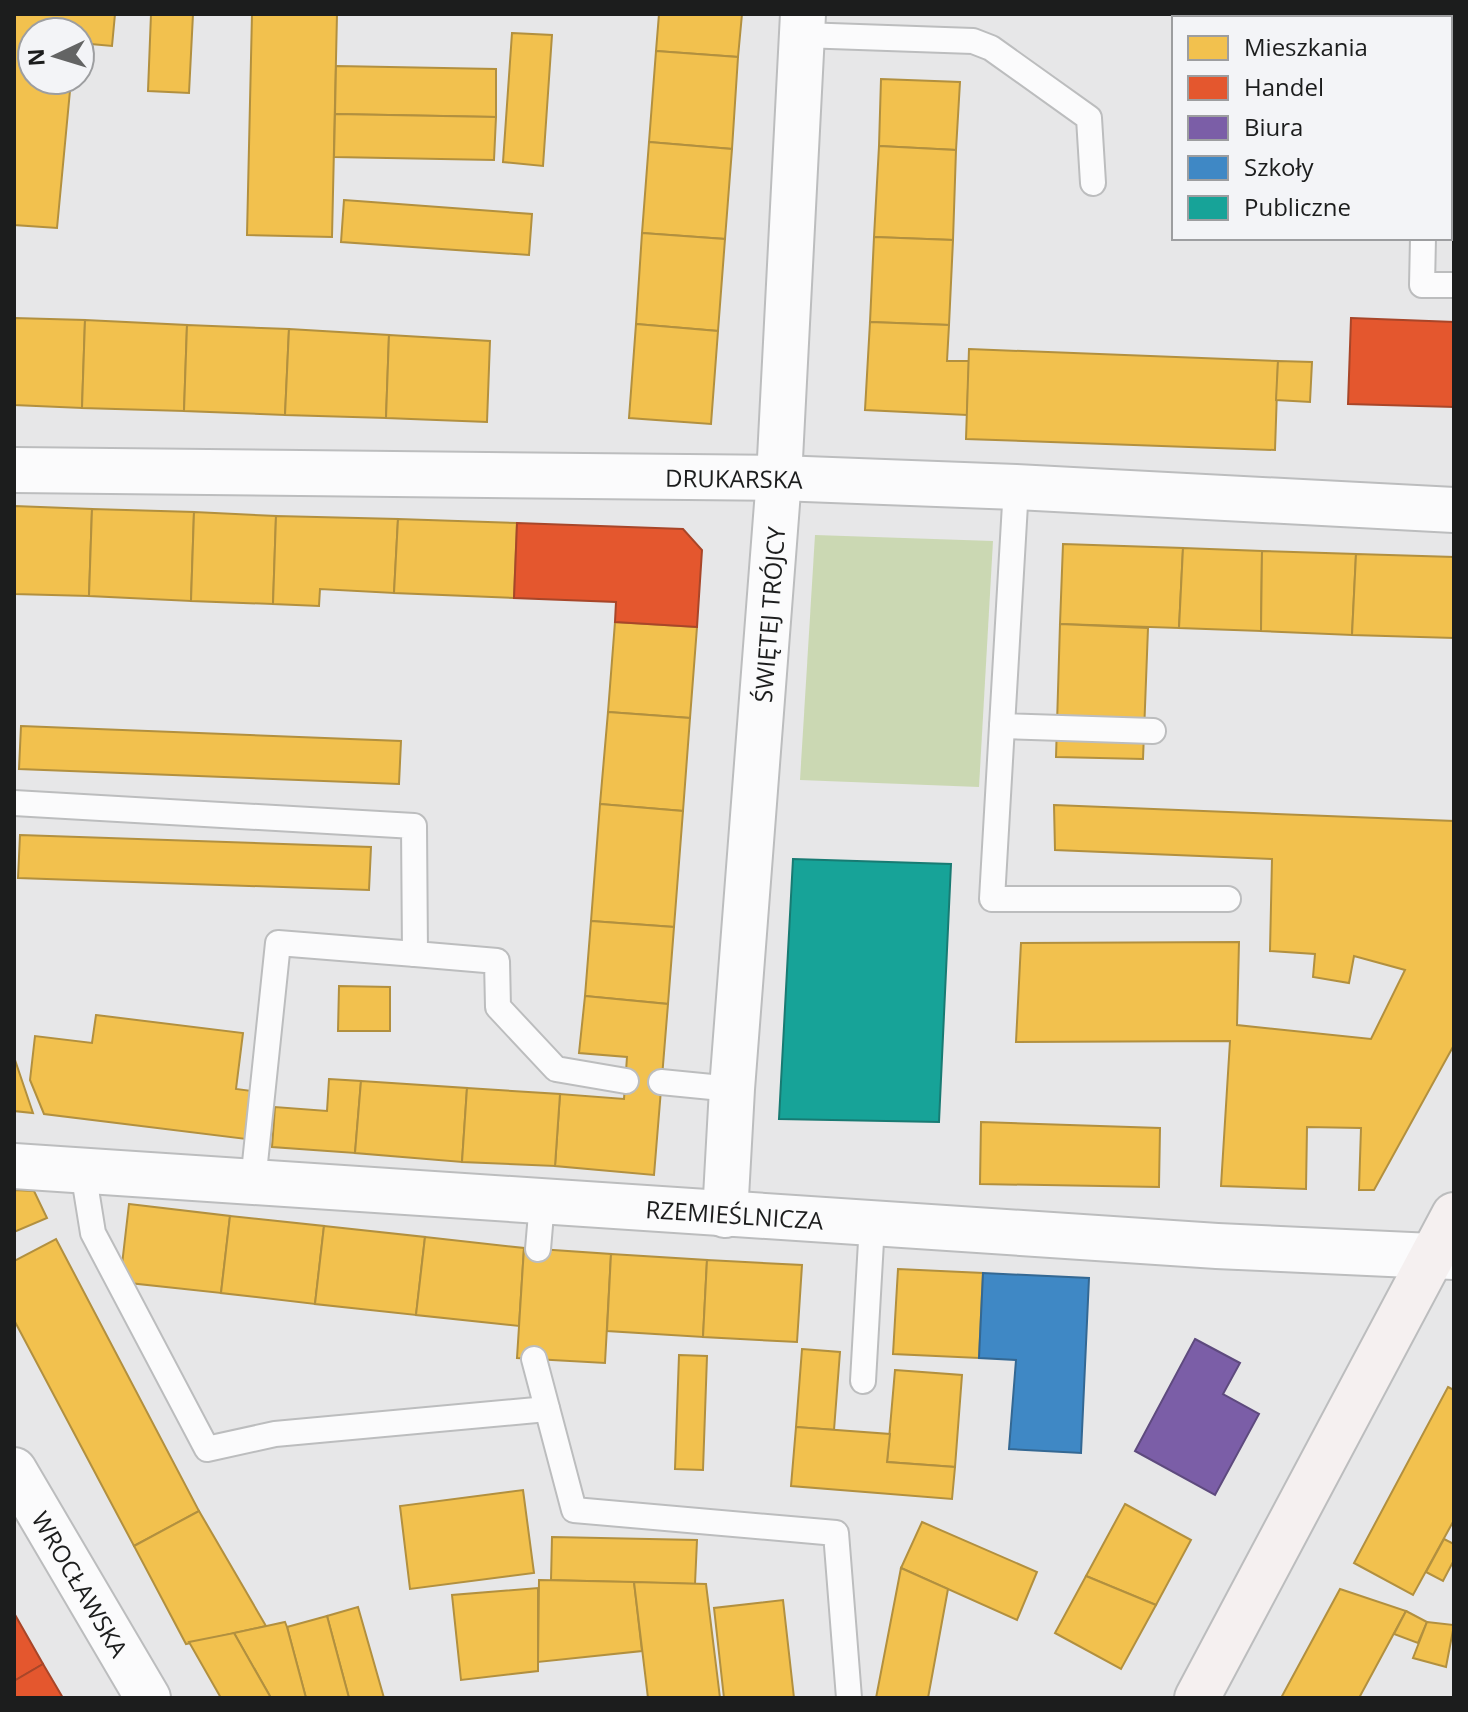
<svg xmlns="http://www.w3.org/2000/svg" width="1468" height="1712" viewBox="0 0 1468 1712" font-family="'Open Sans',sans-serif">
<rect width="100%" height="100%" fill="#e7e7e8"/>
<!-- green -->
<path fill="#cbd8b3" d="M815,535L993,541L979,787L800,780Z"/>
<!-- homes -->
<g fill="#f2c14e" stroke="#b2903f" stroke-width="2">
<path d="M14,14H115L112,46L80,43V32H32V80H71L57,228L14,225Z"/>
<path d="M151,14H193L189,93L148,91Z"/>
<path d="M252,14H337L332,237L247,235Z"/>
<path d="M659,14H742L738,57L656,51Z"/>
<path d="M512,33L552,35L543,166L503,162Z"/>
<path d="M656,51L738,57L732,149L649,142Z"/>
<path d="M336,66L496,69V117L335,114Z"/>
<path d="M881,79L960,82L956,150L879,146Z"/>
<path d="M335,114L496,117L494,160L334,157Z"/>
<path d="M649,142L732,149L725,239L642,233Z"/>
<path d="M879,146L956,150L953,240L874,237Z"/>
<path d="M344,200L532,214L529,255L341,242Z"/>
<path d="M642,233L725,239L718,331L636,324Z"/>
<path d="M874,237L953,240L949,325L870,322Z"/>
<path d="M14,318L85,320L82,408L14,405Z"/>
<path d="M85,320L187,325L184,411L82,408Z"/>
<path d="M870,322L949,325L947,361H969L967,415L865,410Z"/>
<path d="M636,324L718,331L711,424L629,418Z"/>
<path d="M187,325L289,329L285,415L184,411Z"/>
<path d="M289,329L389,335L386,418L285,415Z"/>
<path d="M389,335L490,341L487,422L386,418Z"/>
<path d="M969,349L1278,361L1275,450L966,439Z"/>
<path d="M1278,361L1312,362L1310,402L1276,400Z"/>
<path d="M14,506L92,509L89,596L14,594Z"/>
<path d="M92,509L194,512L191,601L89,596Z"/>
<path d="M194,512L276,516L273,604L191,601Z"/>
<path d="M276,516L398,519L394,593L320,589L319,606L273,604Z"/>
<path d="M398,519L517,523L514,598L394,593Z"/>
<path d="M1063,544L1183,548L1179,628L1060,624Z"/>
<path d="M1183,548L1262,551L1261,631L1179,628Z"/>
<path d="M1262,551L1356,554L1352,635L1261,631Z"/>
<path d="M1356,554L1454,557V638L1352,635Z"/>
<path d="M615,622L697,627L690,718L608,712Z"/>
<path d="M1060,624L1148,628L1143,759L1056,757Z"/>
<path d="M608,712L690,718L683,811L600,804Z"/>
<path d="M21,726L401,741L399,784L19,769Z"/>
<path d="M600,804L683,811L674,927L591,921Z"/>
<path d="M1054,805L1454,821V1045L1374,1190H1359L1361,1128L1307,1127L1306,1189L1221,1186L1230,1041L1016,1042L1021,943L1239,942L1237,1025L1371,1039L1405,970L1354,956L1349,983L1313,977L1315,954L1270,951L1272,859L1055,850Z"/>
<path d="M20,835L371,847L369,890L18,878Z"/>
<path d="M591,921L674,927L668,1004L585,996Z"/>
<path d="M339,986L390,987V1031H338Z"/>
<path d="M585,996L668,1004L654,1175L555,1166L560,1094L624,1099L627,1057L579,1053Z"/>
<path d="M96,1015L243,1033L236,1089L252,1091L246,1139L44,1114L30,1080L35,1036L92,1043Z"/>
<path d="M14,1057L33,1113L14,1111Z"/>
<path d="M329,1079L361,1081L355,1153L272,1147L275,1107L327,1111Z"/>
<path d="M361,1081L467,1088L462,1162L355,1153Z"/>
<path d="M467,1088L560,1094L555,1166L462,1162Z"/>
<path d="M981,1122L1160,1128L1159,1187L980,1184Z"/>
<path d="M14,1190L34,1191L47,1218L14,1232Z"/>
<path d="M129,1204L230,1216L221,1293L120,1282Z"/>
<path d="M230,1216L324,1226L315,1304L221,1293Z"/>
<path d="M324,1226L425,1237L416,1315L315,1304Z"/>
<path d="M425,1237L524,1248L519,1326L416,1315Z"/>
<path d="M56,1239L199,1511L134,1546L14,1320V1261Z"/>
<path d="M524,1248L611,1254L605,1363L517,1358Z"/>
<path d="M611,1254L707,1260L703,1337L607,1331Z"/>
<path d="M707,1260L802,1265L797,1342L703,1337Z"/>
<path d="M898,1269L983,1273L979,1358L893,1354Z"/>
<path d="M802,1349L840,1352L834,1430L796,1427Z"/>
<path d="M679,1355L707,1356L703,1470L675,1469Z"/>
<path d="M895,1370L962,1375L955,1467L887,1462Z"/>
<path d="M1448,1387L1454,1390V1520L1413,1595L1354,1563Z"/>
<path d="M796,1427L890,1434L887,1462L955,1467L952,1499L791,1486Z"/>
<path d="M523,1490L534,1573L410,1589L400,1506Z"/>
<path d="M1125,1504L1191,1540L1156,1605L1086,1576Z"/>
<path d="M199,1511L266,1626L186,1644L134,1546Z"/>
<path d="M922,1522L1037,1572L1017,1620L901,1568Z"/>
<path d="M552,1537L697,1540L695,1584L551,1580Z"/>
<path d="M1444,1539L1454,1544V1560L1443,1581L1426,1572Z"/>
<path d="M901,1568L948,1589L928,1698H876Z"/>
<path d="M1086,1576L1156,1605L1121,1669L1055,1633Z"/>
<path d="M539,1580L634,1582L642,1651L538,1662Z"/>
<path d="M634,1582L706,1584L720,1698H648Z"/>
<path d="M538,1588V1671L461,1680L452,1595Z"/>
<path d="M1340,1589L1406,1611L1359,1698H1281Z"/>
<path d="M783,1600L794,1698H724L714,1608Z"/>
<path d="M358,1607L384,1698H349L327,1616Z"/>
<path d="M1406,1611L1427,1622L1418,1643L1394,1634Z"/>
<path d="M327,1616L349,1698H306L287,1627Z"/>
<path d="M285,1622L287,1627L306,1698H271L234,1633Z"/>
<path d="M1427,1622L1454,1625L1446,1667L1413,1658Z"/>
<path d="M234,1633L271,1698H221L189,1642Z"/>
</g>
<!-- shops -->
<g fill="#e4572e" stroke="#a84629" stroke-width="2">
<path d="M1351,318L1454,322V407L1348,404Z"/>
<path d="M517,523L683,529L702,550L697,627L615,622L616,602L514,598Z"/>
<path d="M14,1613L43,1664L14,1681Z"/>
<path d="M43,1664L63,1698H14V1681Z"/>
</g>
<!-- offices -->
<path fill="#7b5ea7" stroke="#5e4a7e" stroke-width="2" d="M1195,1339L1240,1363L1223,1394L1259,1414L1215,1495L1135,1451Z"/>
<!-- schools -->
<path fill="#3f88c5" stroke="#346893" stroke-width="2" d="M983,1273L1089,1278L1081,1453L1009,1449L1016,1360L979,1358Z"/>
<!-- public -->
<path fill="#17a398" stroke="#187b73" stroke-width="2" d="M793,859L951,864L939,1122L779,1119Z"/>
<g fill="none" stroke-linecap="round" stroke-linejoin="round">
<!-- lane casing -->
<g stroke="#bcbdbe" stroke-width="28">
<g id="lane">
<path d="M802,35L973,41L991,48L1089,118L1093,183"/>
<path d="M1450,52H1454"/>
<path d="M1423,238L1422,285H1454"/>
<path d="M1016,487L1002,726L1153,731"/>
<path d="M1002,726L992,899H1228"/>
<path d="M14,803L414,826L415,954L497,961L498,1007L556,1069L626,1081"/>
<path d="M661,1082L732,1089"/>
<path d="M83,1171L93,1233L207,1449L275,1434L547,1409"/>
<path d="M253,1182L278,943L415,954"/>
<path d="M538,1249L542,1202"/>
<path d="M534,1359L574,1510L836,1533L849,1698"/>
<path d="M863,1381L872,1224"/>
</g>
</g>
<!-- street casing -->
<g stroke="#bcbdbe" stroke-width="48">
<g id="street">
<path id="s1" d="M14,470L779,478L1016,487L1454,510"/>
<path id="s2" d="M14,1166L1217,1246L1454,1257"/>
<path id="s3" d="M725,1215L732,1089L779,478L803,14"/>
<path id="s4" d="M14,1470L148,1698"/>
</g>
</g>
<!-- secondary casing -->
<g stroke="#bcbdbe" stroke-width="48">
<path id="secondary" d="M1197,1698L1454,1215"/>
</g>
<!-- lane -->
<use href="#lane" stroke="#fbfbfc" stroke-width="24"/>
<!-- street -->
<use href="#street" stroke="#fbfbfc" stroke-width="44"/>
<!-- secondary -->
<use href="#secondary" stroke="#f5f0f0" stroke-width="44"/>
</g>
<g text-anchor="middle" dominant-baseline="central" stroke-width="8" stroke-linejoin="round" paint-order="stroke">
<!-- street labels -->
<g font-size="24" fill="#1c1d1d" stroke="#f3f4f7">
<text stroke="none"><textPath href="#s1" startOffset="720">DRUKARSKA</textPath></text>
<text stroke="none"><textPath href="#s3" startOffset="602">ŚWIĘTEJ TRÓJCY</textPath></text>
<text stroke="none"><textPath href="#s2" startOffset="722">RZEMIEŚLNICZA</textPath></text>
<text stroke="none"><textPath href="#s4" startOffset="132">WROCŁAWSKA</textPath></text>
</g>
</g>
<!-- border -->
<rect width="1468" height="1712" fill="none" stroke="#1c1d1d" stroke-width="32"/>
<!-- legend -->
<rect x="1172" y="16" width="280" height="224" fill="#f3f4f7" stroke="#9d9ea0" stroke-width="2"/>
<rect x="1188" y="36" width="40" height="24" fill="#f2c14e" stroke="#9d9ea0" stroke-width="2"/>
<text x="1244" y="56" font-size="24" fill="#1c1d1d">Mieszkania</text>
<rect x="1188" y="76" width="40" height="24" fill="#e4572e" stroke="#9d9ea0" stroke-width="2"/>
<text x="1244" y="96" font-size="24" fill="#1c1d1d">Handel</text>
<rect x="1188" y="116" width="40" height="24" fill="#7b5ea7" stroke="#9d9ea0" stroke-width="2"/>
<text x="1244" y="136" font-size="24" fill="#1c1d1d">Biura</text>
<rect x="1188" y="156" width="40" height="24" fill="#3f88c5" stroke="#9d9ea0" stroke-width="2"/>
<text x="1244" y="176" font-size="24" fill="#1c1d1d">Szkoły</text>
<rect x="1188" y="196" width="40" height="24" fill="#17a398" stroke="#9d9ea0" stroke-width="2"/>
<text x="1244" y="216" font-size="24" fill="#1c1d1d">Publiczne</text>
<!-- north arrow -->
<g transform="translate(56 56) rotate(266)"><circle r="38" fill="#f3f4f7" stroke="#9d9ea0" stroke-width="2"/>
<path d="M0-6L14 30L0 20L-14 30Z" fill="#636464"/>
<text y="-12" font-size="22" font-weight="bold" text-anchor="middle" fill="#1c1d1d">N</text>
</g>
</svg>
